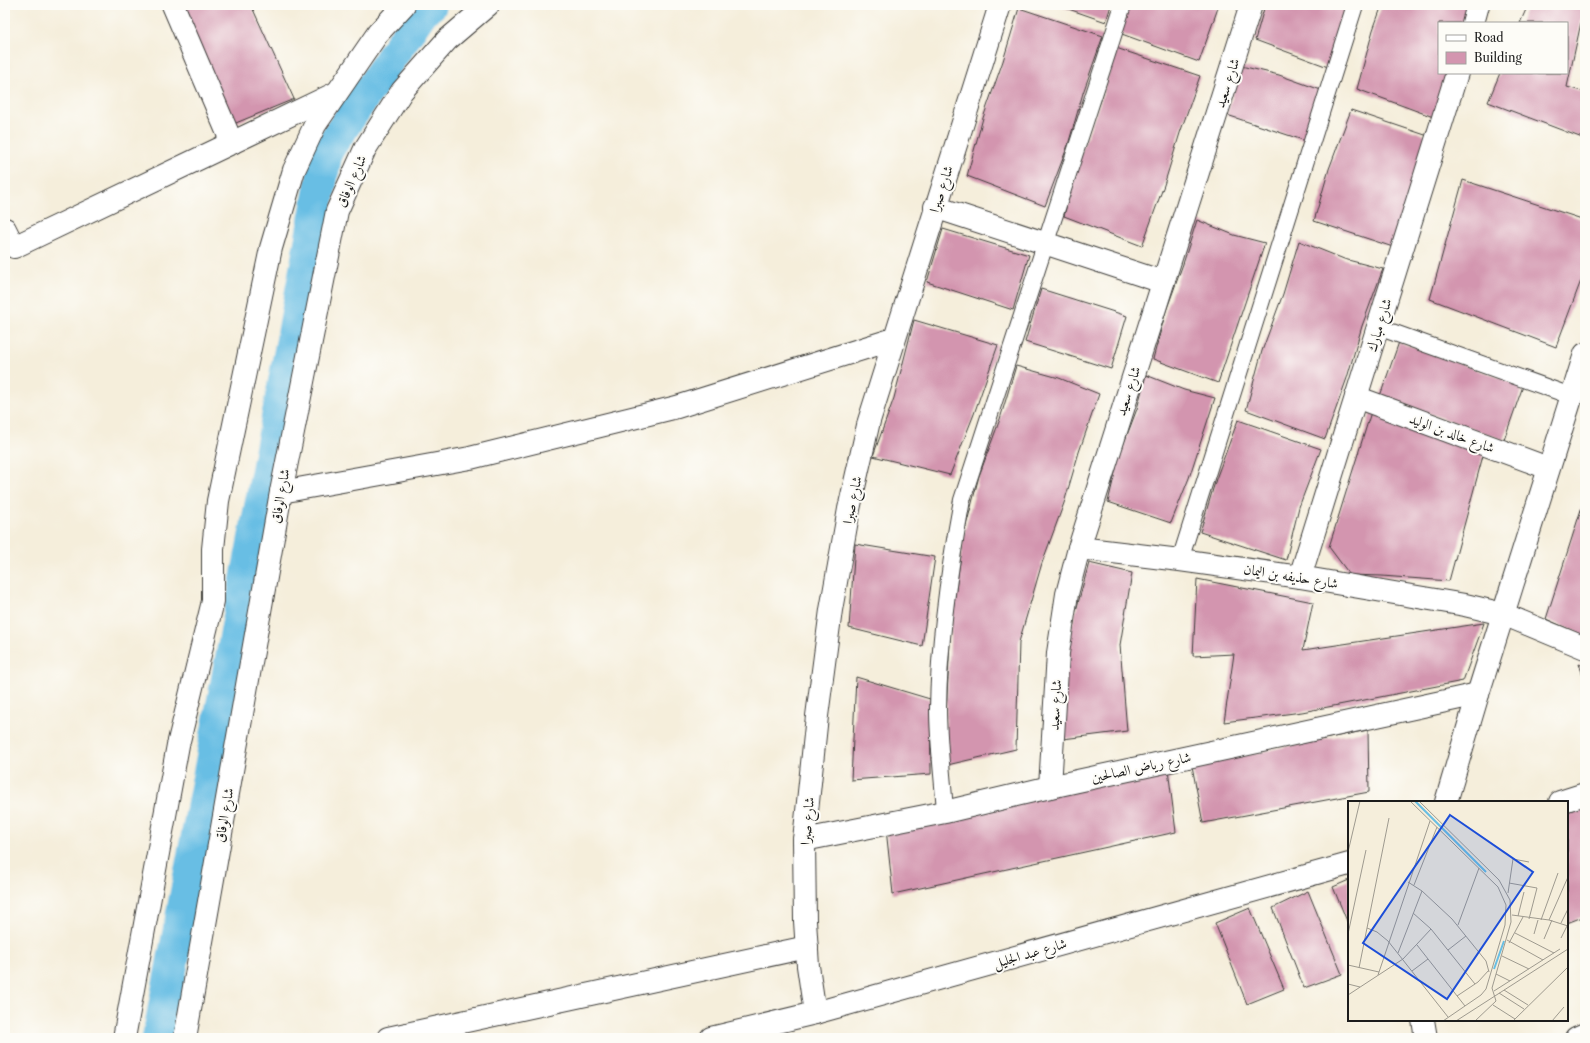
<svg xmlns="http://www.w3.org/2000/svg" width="1590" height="1043" viewBox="0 0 1590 1043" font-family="'Libre Caslon Text',Amiri,serif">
<rect width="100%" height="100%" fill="#fdfcf7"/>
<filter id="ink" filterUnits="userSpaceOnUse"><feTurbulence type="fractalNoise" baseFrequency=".025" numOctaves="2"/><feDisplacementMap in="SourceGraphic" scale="8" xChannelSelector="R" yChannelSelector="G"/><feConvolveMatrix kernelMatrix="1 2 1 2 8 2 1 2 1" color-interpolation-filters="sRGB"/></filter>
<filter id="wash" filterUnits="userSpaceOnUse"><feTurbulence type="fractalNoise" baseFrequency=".012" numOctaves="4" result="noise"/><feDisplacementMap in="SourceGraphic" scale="16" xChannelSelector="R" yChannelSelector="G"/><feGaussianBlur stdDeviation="0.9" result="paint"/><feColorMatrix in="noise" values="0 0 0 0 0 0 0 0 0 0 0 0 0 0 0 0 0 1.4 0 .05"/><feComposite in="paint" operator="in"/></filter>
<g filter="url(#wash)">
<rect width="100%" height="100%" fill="#f5eedb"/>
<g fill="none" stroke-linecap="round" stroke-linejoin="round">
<!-- canal -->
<path stroke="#67bee4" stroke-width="32" d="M158,1038L292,340L327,151L423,11L431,5"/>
</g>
<g id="blocks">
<!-- building -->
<g fill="#d395af">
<path d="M192,5H251L294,99L231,125L179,10Z"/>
<path d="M1057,5H1111L1106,22Z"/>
<path d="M1127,5H1219L1199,62L1119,33Z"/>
<path d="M1265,5H1350L1328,67L1255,40Z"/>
<path d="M1382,5H1473L1468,23H1439V73H1452L1436,118L1357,89L1373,30Z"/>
<path d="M1528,5H1585V20L1582,18L1567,87L1585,92V139L1488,102L1500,73H1567V23H1520Z"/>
<path d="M1019,8L1103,36L1083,93L1068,145L1045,206L967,176L983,118L1003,61Z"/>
<path d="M1116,48L1200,76L1180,133L1164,185L1142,246L1064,216L1079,158L1101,100Z"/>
<path d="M1241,66L1279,75L1321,90L1306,141L1227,115Z"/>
<path d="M1351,110L1434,138L1399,249L1314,221L1329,169Z"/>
<path d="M1463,180L1585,220V270L1556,347L1430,299Z"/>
<path d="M1197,220L1234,235L1265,243L1218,383L1153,359L1166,311L1183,264Z"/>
<path d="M943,229L1029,255L1013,310L927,282Z"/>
<path d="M1299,241L1344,259L1383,269L1362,326L1347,378L1325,439L1246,410L1262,351L1283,294Z"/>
<path d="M1041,289L1127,316L1111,369L1025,342Z"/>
<path d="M914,320L998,345L974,414L950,475L873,456L894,398Z"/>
<path d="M1399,342L1523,386L1504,440L1380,396Z"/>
<path d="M1016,366L1059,378L1099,394L1079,452L1064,503L1042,563L1019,642L1016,749L943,766L951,624L964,534L979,476L1000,419Z"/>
<path d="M1146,375L1184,390L1215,398L1189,478L1171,523L1108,502L1119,456L1137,409Z"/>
<path d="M1371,412L1484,452L1449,581L1382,576L1350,575L1329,547Z"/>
<path d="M1238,420L1321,449L1299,507L1286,560L1200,532L1216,479Z"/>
<path d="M1585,497V636L1546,619Z"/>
<path d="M855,544L935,557L922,646L849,628Z"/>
<path d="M1089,563L1132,573L1120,645L1127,731L1063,739L1065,651Z"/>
<path d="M1197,579L1313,602L1303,650L1484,623L1463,681L1302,712L1224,722L1234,654L1193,656Z"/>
<path d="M1579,664L1585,667V681Z"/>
<path d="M856,677L930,699L931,774L851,780Z"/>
<path d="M1368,730L1369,792L1203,823L1192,766Z"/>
<path d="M1168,769L1176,832L893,894L886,829Z"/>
<path d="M1585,805V916L1567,923V812Z"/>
<path d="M1349,880V926L1333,887Z"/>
<path d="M1308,891L1342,974L1304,988L1273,908Z"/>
<path d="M1250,908L1284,989L1247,1004L1215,923Z"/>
</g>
</g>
</g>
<g filter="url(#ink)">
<use href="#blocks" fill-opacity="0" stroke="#3d3c39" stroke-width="1"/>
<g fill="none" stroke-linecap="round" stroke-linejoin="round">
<!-- service casing -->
<g stroke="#3d3c39" stroke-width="18">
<g id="service">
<path d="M1378,327L1571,396"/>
<path d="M1180,560L1355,5"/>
<path d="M945,812C943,778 938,743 938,709C939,638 949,569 962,500L1123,5"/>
</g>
</g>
<!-- minor casing -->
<g stroke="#3d3c39" stroke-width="24">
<g id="minor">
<path d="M173,5L232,143"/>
<path d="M1473,23L1478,5"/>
<path d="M935,207L1163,282"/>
<path d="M5,229L14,247L336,93"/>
<path d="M1356,397L1548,468"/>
<path d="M281,492L470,458L677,407L894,339"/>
<path d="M1079,548L1180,560L1300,577L1465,605L1503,614L1585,648"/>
<path d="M1300,577L1457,73"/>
<path d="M1050,787L1058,653L1067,594L1079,548L1251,5"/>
<path d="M1446,802L1478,694L1585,354"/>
<path d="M1560,802L1585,794"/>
<path d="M804,840L945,812L1050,787L1478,694"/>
<path d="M815,1013L808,966L805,921L804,840L817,716L831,610L849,509L869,421L1000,5"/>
<path d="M1423,1020L1426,1038"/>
<path d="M124,1038L178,745L213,601V549L218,501L271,248L294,170L315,125L378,33L404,5"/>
<path d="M185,1038L281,492L337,211L365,149L402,91L447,40L488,5"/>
<path d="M388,1038L807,947"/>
<path d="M711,1038L815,1013L1349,864"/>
<path d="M1576,1038L1585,1034"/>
</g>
</g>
<!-- service -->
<use href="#service" stroke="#fff" stroke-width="16"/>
<!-- minor -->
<use href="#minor" stroke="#fff" stroke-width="22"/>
</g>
</g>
<g text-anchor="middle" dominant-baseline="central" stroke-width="4" stroke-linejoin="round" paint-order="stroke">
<!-- street labels -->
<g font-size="14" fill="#1c1c1c" stroke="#fdfcf7">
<text transform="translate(1227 83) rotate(-72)">شارع سعيد</text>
<text transform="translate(351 181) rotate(-66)">شارع الوفاق</text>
<text transform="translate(941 189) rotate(-72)">شارع صبرا</text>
<text transform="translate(1379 325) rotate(-73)">شارع مبارك</text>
<text transform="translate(1128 391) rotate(-72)">شارع سعيد</text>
<text transform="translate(1452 433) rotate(20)">شارع خالد بن الوليد</text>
<text transform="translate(280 496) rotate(-80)">شارع الوفاق</text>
<text transform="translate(852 500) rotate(-78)">شارع صبرا</text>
<text transform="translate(1291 576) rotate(9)">شارع حذيفه بن اليمان</text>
<text transform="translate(1055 705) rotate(-87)">شارع سعيد</text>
<text transform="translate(1141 767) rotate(-12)">شارع رياض الصالحين</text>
<text transform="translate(224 815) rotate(-80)">شارع الوفاق</text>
<text transform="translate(807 821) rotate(-85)">شارع صبرا</text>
<text transform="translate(1030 953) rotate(-16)">شارع عبد الجليل</text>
</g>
</g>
<!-- overview -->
<g transform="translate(1348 801)">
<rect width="220" height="220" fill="#f5eedb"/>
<path fill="none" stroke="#67bee4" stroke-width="2" d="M67,0L138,71M146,168L156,140"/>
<path fill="none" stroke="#9e9a8f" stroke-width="1" d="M62,0L150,86L158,104L157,124L138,188L133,194L95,220M71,0L151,79L162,99L163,121L144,187L148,200L127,220M0,51L12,0M60,81L74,90L104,118L138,160L141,171M161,82L189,87L181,118M66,84L89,26M160,92L165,58L181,61M65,112L83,128L127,183M164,114L201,119L220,76M170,115L176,91M193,119L210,72M201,119L220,125M213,122L220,108M110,124L131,67M19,127L29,131L40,140L100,216M167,132L206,152M0,133L18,49M186,133L190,119M213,137L219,125M196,138L204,119M159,139L195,159M161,142L175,116M69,144L117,205M100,149L118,135M50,152L74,90M154,155L181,168M0,164L31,171M11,167L41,17M64,170L80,158M148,173L162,180M30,174L82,20M0,183L12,186M156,189L180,204M146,190L212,148M151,192L176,208M0,194L55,158L83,128M109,195L130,181L141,169M145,204L167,218M108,220L220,148M165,220L220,166M204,220L216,206"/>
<path fill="#1d4ed8" fill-opacity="0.15" stroke="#1d4ed8" stroke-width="2" d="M102,14L185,71L99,198L15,142Z"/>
<rect width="220" height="220" fill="none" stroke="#1c1c1c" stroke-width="2"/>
</g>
<!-- margin -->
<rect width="1590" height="1043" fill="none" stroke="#fdfcf7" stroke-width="20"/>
<!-- legend -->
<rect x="1438" y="22" width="130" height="52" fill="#fdfcf7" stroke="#a3a29f"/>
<rect x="1446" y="35" width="20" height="6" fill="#ffffff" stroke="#a3a29f"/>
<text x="1474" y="42" font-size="12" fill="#1c1c1c">Road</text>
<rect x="1446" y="52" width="20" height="12" fill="#d395af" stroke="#a3a29f"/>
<text x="1474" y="62" font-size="12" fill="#1c1c1c">Building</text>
</svg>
